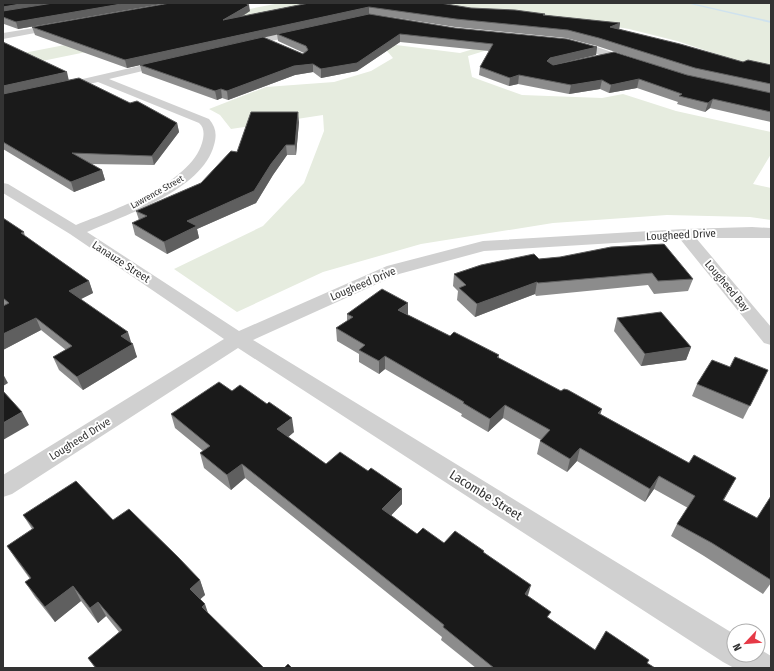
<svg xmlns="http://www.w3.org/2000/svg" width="774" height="671" viewBox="0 0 774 671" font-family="'Fira Sans Condensed',sans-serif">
<rect width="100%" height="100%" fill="#fff"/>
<!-- green -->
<g fill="#e6ecdf">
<path d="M280,3H326L3,69V57Z"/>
<path d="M419,3H771V69L750,65L677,41L629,29L591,23Z"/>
<path d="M503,40L494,48L468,56L472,77L522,95L602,98L623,94L676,111L771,132V154L753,184L771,188V220L750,217L667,215L553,223L421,244L323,272L237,312L174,269L263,226L304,183L324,131L323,115L231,129L220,115L209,109L266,87L334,82L371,71L393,58L382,45L388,44L460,53Z"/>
</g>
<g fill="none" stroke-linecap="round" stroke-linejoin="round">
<!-- stream -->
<path fill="#cfe2ee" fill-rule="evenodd" d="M686,3H691L771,21V23Z"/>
<!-- minor -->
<g fill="#d0d0d0" fill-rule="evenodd">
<path d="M59,24L63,26L62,28L3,39V33Z"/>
<path d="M302,28L306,31L305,33L242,48L238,45L239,43Z"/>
<path d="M571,40L597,47L635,60L637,62L635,64H629L568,45L567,43L568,41Z"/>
<path d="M165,60L170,63L168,65L109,79L209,119C216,127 217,135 214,145C202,190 126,215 87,232L239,331L387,266L483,241L684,229L752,227L771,228V238H696L771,327V345L764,343L680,239L484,251L399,274L253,340L734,634V655H758V648L771,656V668H734L723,662L238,348L12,494L3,497V475L224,339L70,234L3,193V183L8,184L76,225C113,210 190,184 202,143C204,136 205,128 199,123L98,82L61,90L56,87L61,84Z"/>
</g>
</g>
<!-- wall -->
<g fill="#8c8c8c" fill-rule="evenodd">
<path d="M3,3H167L18,29L4,24L3,27Z"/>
<path d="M309,3L471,8L545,14L544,15L620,23L619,29L743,62L771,65V122L710,108L705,112L677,104L678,102L637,88L609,93L600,89L569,94L518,84L509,86L479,75L480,67L489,51L400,42L357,71L321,78L313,72L295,75L228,100L222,98L217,100L142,73L140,65L127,68L35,35L32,27L250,11L243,16ZM371,14L455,27L566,38L597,46L689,76L553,65H552L596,55L597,47L455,28ZM277,34L278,41L304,53L303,54L263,37Z"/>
<path d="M3,42L69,80L130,103L177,123L179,132L154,165L90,164L102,170L105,180L74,192L3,149Z"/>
<path d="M299,122L296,155H287L273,175L256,203L197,229L199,238L167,254L135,235L132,223L139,220L136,211L201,183L237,152Z"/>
<path d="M3,218L24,232L25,236L89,281L93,293L81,299L131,343L137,357L83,390L59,370L53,357L66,350L41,330L3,350Z"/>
<path d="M560,257L693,279L688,291L654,294L648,285L536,296L535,294L475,317L457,300L458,291L453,286L454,274L539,259Z"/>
<path d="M347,314L408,315L450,336L499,355V358L689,463L736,478L724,500L757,518L771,496V583L763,594L704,556L671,536L677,524L688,508L654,489L645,502L577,461L567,472L537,454L540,441L541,440L503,418L488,432L461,416L462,414L385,369L379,374L359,362V354L337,341L336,328L347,321Z"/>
<path d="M617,318L691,347L686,360L641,366L614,331Z"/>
<path d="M730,367L768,370L743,419L692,396L697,384Z"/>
<path d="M232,391L294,432L288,437L326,464L402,504L391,515L417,534L444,543L484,553L528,596L549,618L595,650L647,663L655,668H476L441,640L442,637L245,478L231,490L204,468L200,453L203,451L175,428L171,414Z"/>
<path d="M23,515L113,520L200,580L205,595L200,599L208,613L264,668H95L88,658L119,632L106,616L98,623L81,601L55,622L35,597L25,582L30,579L17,561L7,546L32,529Z"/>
</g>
<!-- shaded-wall -->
<g fill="#5f5f5f">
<path d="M26,3H68L3,14V7Z"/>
<path d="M127,3H167L18,29L16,22Z"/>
<path d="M249,5L250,11L224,27L223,20Z"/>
<path d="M369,7V14L127,68L125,60Z"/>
<path d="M620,23L619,30L610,27Z"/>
<path d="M400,34V42L357,71L321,78V69Z"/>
<path d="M597,47L596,55L549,66L547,61L550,58Z"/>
<path d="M313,64V72L295,75L228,100L227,91L294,66Z"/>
<path d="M67,72L69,81L3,95V86Z"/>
<path d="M519,75L518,84L509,86L510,78Z"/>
<path d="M639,79L637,88L609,93L611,85Z"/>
<path d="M602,80L600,89L569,94L571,85Z"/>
<path d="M221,89L222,98L217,100L215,91Z"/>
<path d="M713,99L710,108L705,112L708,103Z"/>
<path d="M298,112L299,122L296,155L295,145Z"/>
<path d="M177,123L179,132L154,165L152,156Z"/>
<path d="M286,145L287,155L273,175L256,203L197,229L199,238L167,254L164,242L187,221L271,164Z"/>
<path d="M102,170L105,180L74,192L71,182Z"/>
<path d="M89,281L93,293L73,303L69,291Z"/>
<path d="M537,282L535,294L475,317L477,304Z"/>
<path d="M408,303V315L398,310Z"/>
<path d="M36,318L41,330L3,350V334Z"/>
<path d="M128,332L132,345L121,336Z"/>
<path d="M133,344L137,357L83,390L77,377Z"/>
<path d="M691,347L686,360L641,366L645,354Z"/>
<path d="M385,356V369L379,374V361Z"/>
<path d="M3,374L8,383L3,386Z"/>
<path d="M505,405L503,418L488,432L490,419Z"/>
<path d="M602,409L598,422V413Z"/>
<path d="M22,412L29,425L3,440V423Z"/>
<path d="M292,418L294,432L280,444L277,429Z"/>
<path d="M580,448L577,461L567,472L570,459Z"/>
<path d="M242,464L245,478L231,490L227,475Z"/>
<path d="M659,476L654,489L645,502L650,489Z"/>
<path d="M402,489V504L383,524L382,509Z"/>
<path d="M200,580L205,595L195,604L190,589Z"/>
<path d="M531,585L527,599L525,594Z"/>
<path d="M73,586L81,601L55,622L45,607Z"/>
<path d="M98,602L106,616L98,623L90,608Z"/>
<path d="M205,604L210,619L202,607Z"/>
</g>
<!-- building -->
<g fill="#1a1a1a" stroke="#5f5f5f">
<path d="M3,3H26L3,7Z"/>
<path d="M53,3H127L16,22L3,17V11Z"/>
<path d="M170,3H245L249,5L223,20L309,3H440L471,8L515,10L545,14L543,15L620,23L610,27L680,44L743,62L748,60L771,65V84L695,68L599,38L568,30L456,19L369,7L125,60L32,27Z"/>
<path d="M369,14L455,28L567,39L597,47L550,58L547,61L553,65L614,52L687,75L771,93V112L713,99L708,103L679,96L682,94L639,79L611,85L602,80L571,85L519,75L510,78L480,67L493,44L400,34L357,63L321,69L313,64L294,66L227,91L221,89L215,91L140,65L263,37L303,54L308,50L306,46L277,34Z"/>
<path d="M3,42L67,72L3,86Z"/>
<path d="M79,78L130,103L137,101L177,123L152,156L72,153L102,170L71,182L3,142V94Z"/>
<path d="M251,112H298L295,145H286L271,164L254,191L187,221L197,226L164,242L132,223L147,216L136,211L201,183L231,151L237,152Z"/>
<path d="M3,218L24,232L21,233L89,281L69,291L128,332L121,336L133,344L77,377L53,357L72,346L36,318L3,334V306L9,303L3,298Z"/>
<path d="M664,244L693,279L658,281L652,273L538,283L537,282L477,304L459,288L466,285L454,274L481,265L534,254L539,259L560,257L611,247Z"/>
<path d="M382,289L408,303L398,310L450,336L454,332L499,355L497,357L561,391L564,389L568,390L602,409L598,413L689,463L694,455L736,478L723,500L757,518L771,496V580L712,543L677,524L695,496L659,476L650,489L580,448L570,459L540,441L550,430L505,405L490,419L463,403L464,402L385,356L379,361L359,350L365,345L336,328L353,317L347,314Z"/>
<path d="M661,312L691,347L645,354L617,318Z"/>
<path d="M735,357L768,370L750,406L697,384L712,360L730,367Z"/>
<path d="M219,382L232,391L240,385L267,404L269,402L292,418L277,429L326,464L340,452L368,471L371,468L402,489L382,509L417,534L423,528L444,543L455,531L484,551L483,552L531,585L525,594L551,612L547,617L595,650L606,631L649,660L647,663L655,668H494L443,627L444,625L242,464L227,475L200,453L210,446L171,414Z"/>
<path d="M3,391L22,412L3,423Z"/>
<path d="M76,481L113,520L129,509L178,557L200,580L190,589L205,604L202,607L264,668H96L88,658L122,630L98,602L90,608L73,586L45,607L25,582L31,578L7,546L34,528L23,515Z"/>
<path d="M288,664L292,668H284Z"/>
</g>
<g text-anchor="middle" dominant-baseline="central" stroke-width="4" stroke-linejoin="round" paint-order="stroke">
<!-- far-street labels -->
<g font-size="9" fill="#333" stroke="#fff">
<text transform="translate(157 192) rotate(-29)">Lawrence Street</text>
</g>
<!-- street labels -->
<g font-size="11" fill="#333" stroke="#fff">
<text transform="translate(681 235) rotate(-3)">Lougheed Drive</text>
<text transform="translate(121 262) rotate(33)">Lanauze Street</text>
<text transform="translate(363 284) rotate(-23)">Lougheed Drive</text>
<text transform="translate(727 286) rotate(50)">Lougheed Bay</text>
<text transform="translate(80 439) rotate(-32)">Lougheed Drive</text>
</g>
<!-- near-street labels -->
<g font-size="13" fill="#333" stroke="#fff">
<text transform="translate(486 495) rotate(32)">Lacombe Street</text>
</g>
</g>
<!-- border -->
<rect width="774" height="671" fill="none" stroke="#333333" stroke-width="8"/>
<!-- north arrow -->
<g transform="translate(746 643) rotate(244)"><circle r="19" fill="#ffffff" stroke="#adadad"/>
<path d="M0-3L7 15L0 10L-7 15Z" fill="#e63946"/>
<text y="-6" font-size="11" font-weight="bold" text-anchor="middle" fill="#333333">N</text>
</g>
</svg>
